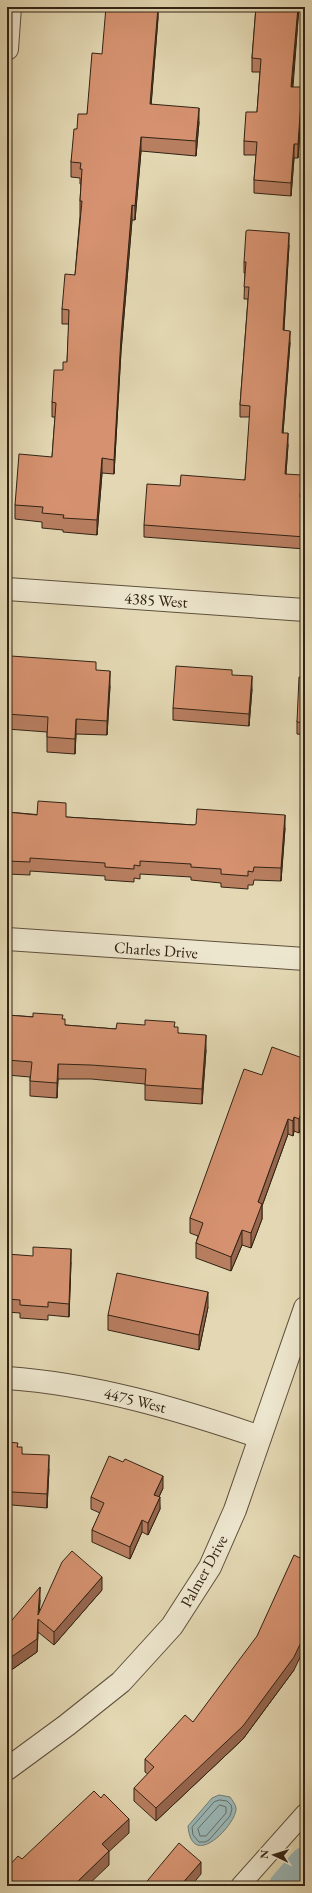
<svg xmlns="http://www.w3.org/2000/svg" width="312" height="1893" viewBox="0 0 312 1893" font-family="'EB Garamond',serif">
<rect width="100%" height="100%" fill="#e3d8b3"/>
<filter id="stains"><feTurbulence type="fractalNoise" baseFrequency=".005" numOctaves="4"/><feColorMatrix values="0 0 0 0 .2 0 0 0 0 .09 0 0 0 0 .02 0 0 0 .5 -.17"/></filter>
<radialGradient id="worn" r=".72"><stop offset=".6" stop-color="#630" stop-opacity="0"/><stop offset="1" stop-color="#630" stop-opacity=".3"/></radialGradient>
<!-- water -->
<path fill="#9ab7b7" stroke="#707c76" d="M219,1795L230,1797C232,1800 235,1803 236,1808C238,1822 192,1873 188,1826L212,1798Z"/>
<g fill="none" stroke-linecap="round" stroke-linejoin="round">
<!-- shore -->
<g stroke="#666d66" stroke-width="1">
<path d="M220,1800L227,1801L231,1805L232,1809L230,1816L209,1840L205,1842H199L193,1835L192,1827L214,1802Z"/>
<path d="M220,1805L226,1807V1813L206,1836H200L198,1829Z"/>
</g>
<!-- canal -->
<path stroke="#9ab7b7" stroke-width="32" d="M285,1886L305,1863"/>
<!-- lane casing -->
<g stroke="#5e503c" stroke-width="20">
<path id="lane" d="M240,1886L305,1813"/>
</g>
<!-- street casing -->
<g stroke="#5e503c" stroke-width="24">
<g id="street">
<path d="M7,49L10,7"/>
<path d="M7,589L305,610"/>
<path d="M7,939L305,959"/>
<path d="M7,1378C94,1384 178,1409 260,1437"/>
<path d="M7,1769L67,1725L121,1682L172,1626L210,1567L235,1510L305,1308"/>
</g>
</g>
<!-- lane -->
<use href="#lane" stroke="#ede6ce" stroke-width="18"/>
<!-- street -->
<use href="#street" stroke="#ede6ce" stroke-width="22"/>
</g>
<!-- wall -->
<g fill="#b87e60" stroke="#322314">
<path d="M158,7V18L151,104L199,122L196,156L141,151L135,220H132L121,351L114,474L102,473L97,535L63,532V530L42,528V522L15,519V505L52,457L55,417H52V402L63,370L67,362L69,324H62V309L75,275L80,216V201L81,184H80V178L71,177V162L77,129L87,114L102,54Z"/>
<path d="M256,7H299L293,87L302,101L298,158H294L291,196L254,193V180L256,155H244V141L257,112L260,72H252V58Z"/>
<path d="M289,245L284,330L290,343L283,433L288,445L286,474L302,487L301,497H305V549L144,537V525L180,486L245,480L250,417H240V405L248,299H244L245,273H244V262Z"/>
<path d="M96,670L110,686L107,735L76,734L75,754L47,752V732L7,729V707Z"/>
<path d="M232,675L252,689L249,726L173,720V708Z"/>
<path d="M305,677V735L297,734V722Z"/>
<path d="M7,812L66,817L194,825L285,828L281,881L254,880L253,885H248V889L221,887V883L191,880V877L140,874V879L134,878V882L105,880V876L30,871V875L7,874Z"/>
<path d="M7,1015L63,1019L65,1025L116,1029L175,1027L178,1033L206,1050L202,1104L145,1100V1084L91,1079H58L57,1098L30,1096V1077L7,1075Z"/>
<path d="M305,1059V1117L299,1133L294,1131L293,1136L288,1134L262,1206V1219L251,1248L242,1245L231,1271L196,1258V1243L198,1236L190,1233V1218L262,1075Z"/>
<path d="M7,1254L71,1262L69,1317L48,1315V1320L20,1318V1313L7,1312Z"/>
<path d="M208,1307L199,1350L108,1330V1315Z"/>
<path d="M7,1442L18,1447L22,1454L49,1469L47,1508L12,1505L7,1503Z"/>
<path d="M163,1488L159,1497L160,1509L148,1535L142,1532L130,1559L92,1542V1530L100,1513L91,1509V1497Z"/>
<path d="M102,1590L54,1645L38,1632L37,1652L7,1673V1626L40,1600L39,1613Z"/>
<path d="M294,1670L243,1739L156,1821L134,1801V1788L148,1774L145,1772V1759L193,1722Z"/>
</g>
<!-- shaded-wall -->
<g fill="#96664e" stroke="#322314">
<path d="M158,7V18L150,119V104Z"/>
<path d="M298,7H299L291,100V87Z"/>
<path d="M302,87V101L298,158V144Z"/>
<path d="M199,108V122L196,156V141Z"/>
<path d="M141,137V151L135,220V206Z"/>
<path d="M294,144V158L291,196V183Z"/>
<path d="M132,205V220L121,351L114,474V460L121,337Z"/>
<path d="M289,233V245L283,342V330Z"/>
<path d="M290,331V343L282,445V433Z"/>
<path d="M288,433V445L285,486V474Z"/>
<path d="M102,458V473L97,535V520Z"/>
<path d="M302,475V487L300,509V497Z"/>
<path d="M110,671V686L107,735V721Z"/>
<path d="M252,676V689L249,726V714Z"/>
<path d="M76,719V734L75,754V739Z"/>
<path d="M285,815V828L281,881V868Z"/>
<path d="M206,1035V1050L202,1104V1089Z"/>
<path d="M58,1064V1079L57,1098V1083Z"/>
<path d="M305,1090V1117L299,1133V1119Z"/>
<path d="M294,1117V1131L293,1136V1121Z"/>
<path d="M288,1119V1134L262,1206V1219L251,1248V1233L258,1202Z"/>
<path d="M242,1230V1245L231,1271V1257Z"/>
<path d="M71,1249V1262L69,1317V1304Z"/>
<path d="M208,1292V1307L199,1350V1335Z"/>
<path d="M49,1455V1469L47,1508V1494Z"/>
<path d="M163,1476V1488L154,1507V1495Z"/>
<path d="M160,1497V1509L148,1535V1523Z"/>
<path d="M142,1520V1532L130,1559V1547Z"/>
<path d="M102,1577V1590L54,1645V1632Z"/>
<path d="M40,1587V1600L39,1619L38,1615Z"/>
<path d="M38,1619V1632L37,1652L7,1673V1660Z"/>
<path d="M305,1634V1647L294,1670L243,1739L156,1821V1808Z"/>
<path d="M129,1819V1833L102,1858V1844Z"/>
<path d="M109,1851V1865L87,1886H73Z"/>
<path d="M201,1862V1874L191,1886H180Z"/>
</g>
<!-- building -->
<g fill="#d69270" stroke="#322314">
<path d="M106,7H158L150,104L199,108L196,141L141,137L135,206L132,205L121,337L114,460L102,458L97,520L63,518L64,515L42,513L43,507L15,505L19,454L52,457L56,403L52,402L54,370H63V362H67L69,310L62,309L65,274L75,275L82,201H80L82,169H80L81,163L71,162L74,129H77L78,114H87L92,53L102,54Z"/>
<path d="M256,7H298L291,87H302L298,144H294L291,183L254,180L257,142L244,141L246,112H257L261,59L252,58Z"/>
<path d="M248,230L289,233L283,330L290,331L282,433H288L285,474L302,475L300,497H305V537L144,525L147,484L180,486L181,475L245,480L250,406L240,405L249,287H244L246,262H244L246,231Z"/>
<path d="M11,656L96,662V670L110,671L107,721L76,719L75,739L47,737L48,717L7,714Z"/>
<path d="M176,666L232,670V675L252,676L249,714L173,708Z"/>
<path d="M299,677H305V723L297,722Z"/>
<path d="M38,801L66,803V817L194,825L196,824L197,809L285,815L281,868L254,867L253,872L248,871V876L221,874V869L191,867V864L140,861V866L134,865V869L105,867V863L30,858V862L7,861V812L37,815Z"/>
<path d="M33,1013L63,1015L62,1019H65V1025L116,1029L117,1023L145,1025V1020L175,1022L174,1027H178V1033L206,1035L202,1089L145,1085L146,1069L91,1065L58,1064L57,1083L30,1081L32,1062L7,1060V1015L33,1017Z"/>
<path d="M272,1047L305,1059V1102L299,1119L294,1117L293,1121L288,1119L258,1202L262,1204L251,1233L242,1230L231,1257L196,1243L203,1223L190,1218L244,1069L262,1075Z"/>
<path d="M33,1247L71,1249L69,1304L48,1302V1307L20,1305V1300L7,1299V1254L33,1256Z"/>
<path d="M117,1273L208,1292L199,1335L108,1315Z"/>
<path d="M7,1442L18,1443L17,1447H22V1454L49,1455L47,1494L12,1492L7,1490Z"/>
<path d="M109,1456L123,1462L125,1459L163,1476L154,1495L160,1497L148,1523L142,1520L130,1547L92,1530L104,1503L91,1497Z"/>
<path d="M305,1544V1634L294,1657L243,1726L156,1808L134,1788L154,1767L145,1759L185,1715L193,1722L257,1636L294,1555L300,1558Z"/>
<path d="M72,1551L102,1577L54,1632L38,1619L37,1639L7,1660V1626L40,1587L38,1615L62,1562Z"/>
<path d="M94,1791L101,1798L104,1794L129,1819L102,1844L109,1851L73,1886H7V1868L18,1856L22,1859Z"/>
<path d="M179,1843L201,1862L180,1886H143Z"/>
</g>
<g text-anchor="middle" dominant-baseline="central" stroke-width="3.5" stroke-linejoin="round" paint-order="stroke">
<!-- street labels -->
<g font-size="16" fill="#322314" stroke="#ede6ce">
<text transform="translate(156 600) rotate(4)">4385 West</text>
<text transform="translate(156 950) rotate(4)">Charles Drive</text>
<text transform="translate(135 1400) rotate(14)">4475 West</text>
<text transform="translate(204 1571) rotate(-61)">Palmer Drive</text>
</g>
</g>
<!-- margin -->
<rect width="312" height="1893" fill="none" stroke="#e3d8b3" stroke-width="24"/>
<rect x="8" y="8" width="296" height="1877" fill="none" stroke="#322314" stroke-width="2"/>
<rect x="12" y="12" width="288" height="1869" fill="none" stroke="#322314"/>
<!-- north arrow -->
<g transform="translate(274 1855) rotate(274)" stroke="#ede6ce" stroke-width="3" paint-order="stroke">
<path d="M0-3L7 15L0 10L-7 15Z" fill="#322314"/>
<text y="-6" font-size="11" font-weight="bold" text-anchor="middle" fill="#322314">N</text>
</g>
<rect width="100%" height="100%" filter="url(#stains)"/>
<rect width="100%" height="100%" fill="url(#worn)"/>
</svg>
